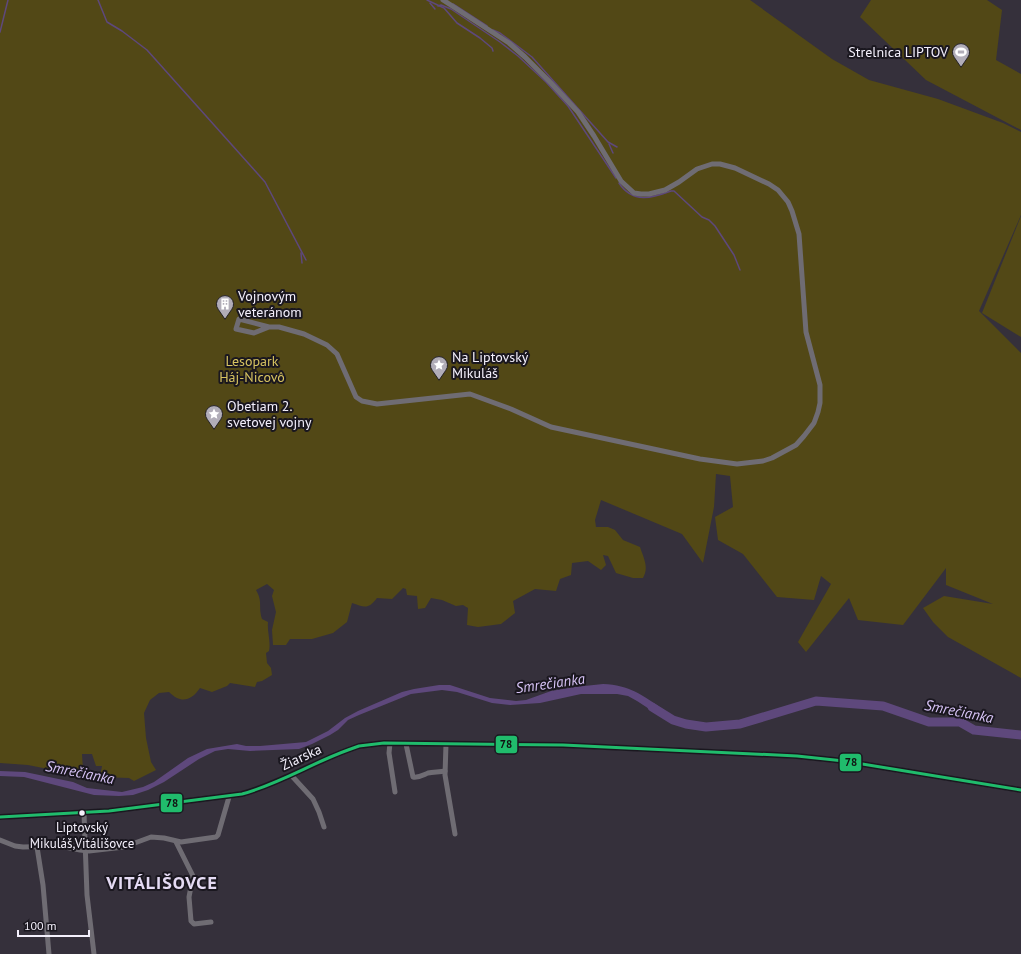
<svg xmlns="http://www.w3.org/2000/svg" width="1021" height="954" viewBox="0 0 1021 954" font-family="'PT Sans',sans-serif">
<rect width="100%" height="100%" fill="#35303b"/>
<!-- green -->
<g fill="#524816">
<path d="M0,0H750L832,59L869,80L938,99L1003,123L1021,132V215L979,311L1021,353V678L948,637L933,622L923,608L944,596L993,604L946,585V568L903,625L858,620L849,598L806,652L798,642L831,584L821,576L814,600L777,597L743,554L718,540L715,517L733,507L730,476L716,474L714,507L703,563L682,534L601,500L595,520L596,527H608L615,530L623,540L640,547C644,559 649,567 643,578H633L616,573L608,556L603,555L606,565L601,570L588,561L572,563L571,575L560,579L556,591L535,589L513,601L515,613L501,624L478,627L467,625L468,608L463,605L456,606L442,600L431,598L425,608L418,609L417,596L407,595L406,589L403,588L392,599L377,598C368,610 364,607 352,603L347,622L333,633L312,639H290L286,645H273L272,630L276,612L272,596L274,590L267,584L256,590C263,602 258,606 262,619L268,622C267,632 271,641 269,651L266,653L267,663L271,668L272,675L262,681L257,682L255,687L230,683L227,686L212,692L200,688C191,701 181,704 169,692L159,693L150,700L144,713L146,738L151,762L156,770L134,781L129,778L100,777L102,766H96L92,754H82L83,770L78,775L28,765L0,763Z"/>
<path d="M871,0H987L1002,10L996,60L1021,74V130L926,80L860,17Z"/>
<path d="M1021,216V337L982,313Z"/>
</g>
<!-- water -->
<path fill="#5e487c" d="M603,684C630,685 642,695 664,710L660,716L637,701L628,696L617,694H581L540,703L510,705L492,703L457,692L442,690L411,694L359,715L348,720L338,730L330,735L312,744L299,749L250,751L228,749L215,751L199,759L164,782L148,790L133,795L119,796L94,795L24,777L0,776V771L25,772L73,782L87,788L122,792L143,787L154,782L188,758L207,749L237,744L246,746H260L306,742L328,731L345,718L358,711L402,692L414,689L439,685H450L490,698L516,701L526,700L551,691L575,687Z"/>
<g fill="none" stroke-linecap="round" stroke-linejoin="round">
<!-- stream -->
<g stroke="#5e487c" stroke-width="1.5">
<path d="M98,0L107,22L122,31L147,50L265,182L306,260"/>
<path d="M427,0L444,8L457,23L480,38L492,48L493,51"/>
<path d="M430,3L435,9"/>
<path d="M453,4L487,26"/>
<path d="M438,6L441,5L451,9L500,42L518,56L546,82L568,106L616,178"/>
<path d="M493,30L500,33L532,57L608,142L617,147"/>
<path d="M0,32L8,0"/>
<path d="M609,144L613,153"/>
<path d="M619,183C633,204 652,198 671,191H674L702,217L709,220L715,226L734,255L740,270"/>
<path d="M301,253L302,263"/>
</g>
<!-- river -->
<path stroke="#5e487c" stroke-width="9" d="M652,707L673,720L686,724L706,727L740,724L816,701L883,706L929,722H960L974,730L1021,735"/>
<!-- minor -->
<g stroke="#6f6c73" stroke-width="5">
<path d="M269,327L254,333L236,329L239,319L269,327H279L304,334L327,345L337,354L356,397L362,401L377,404L470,394L511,409L551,427L700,459L737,464L763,461L772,458L796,445L804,436L814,423L818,412L820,403V385L806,332L799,234L792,211L788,202L778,190L769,184L735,168L720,164H712L697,169L679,182L665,190L649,194H641L634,193L621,181L594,136L578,112L551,83L525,57L509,43L443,0"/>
<path d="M390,743L389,753L395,792"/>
<path d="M406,744L413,777C419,778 423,775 428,773C433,772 440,772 445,771"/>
<path d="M446,744L445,775L455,834"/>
<path d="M291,775L313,799L319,812L324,827"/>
<path d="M84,813L87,895L94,954"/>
<path d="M0,817L109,811L242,794C279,784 312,763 348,750L359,746L384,743L563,745L797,756L844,761L1021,790"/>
<path d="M0,840L15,846L23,847L60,846L80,850L89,851L124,847L151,837L164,838L181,842L216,837L218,835L229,797"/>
<path d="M176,842L193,876L189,897L191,921L194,924L211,922"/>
<path d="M37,847L43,885L49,954"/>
</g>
<!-- bus-1 casing -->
<g stroke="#1a171f" stroke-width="6">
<path id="bus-1" d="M0,817L109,811L242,794C279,784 312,763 348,750L359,746L384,743L563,745L797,756L844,761L1021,790"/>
</g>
<!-- bus-1 -->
<use href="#bus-1" stroke="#20bc6c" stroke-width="3"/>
</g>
<!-- icons -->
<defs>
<g id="stadium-pin" transform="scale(0.9)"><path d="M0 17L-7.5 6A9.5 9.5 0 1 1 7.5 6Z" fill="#b1adb8" stroke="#1a171f"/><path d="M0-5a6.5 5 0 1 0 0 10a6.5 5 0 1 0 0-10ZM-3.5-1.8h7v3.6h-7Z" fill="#fff"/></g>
<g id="building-pin" transform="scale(0.9)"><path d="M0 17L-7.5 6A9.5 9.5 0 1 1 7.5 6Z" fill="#b1adb8" stroke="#1a171f"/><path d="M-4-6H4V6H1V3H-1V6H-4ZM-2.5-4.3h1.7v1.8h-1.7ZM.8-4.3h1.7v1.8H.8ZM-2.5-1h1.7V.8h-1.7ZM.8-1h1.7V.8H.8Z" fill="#fff"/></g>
<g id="sight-pin" transform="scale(0.9)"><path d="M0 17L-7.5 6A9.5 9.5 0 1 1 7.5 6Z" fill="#b1adb8" stroke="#1a171f"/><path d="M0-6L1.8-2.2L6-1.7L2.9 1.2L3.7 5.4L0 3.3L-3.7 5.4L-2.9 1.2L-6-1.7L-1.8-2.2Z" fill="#fff"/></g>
</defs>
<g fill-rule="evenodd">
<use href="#stadium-pin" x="961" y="52"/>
<use href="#building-pin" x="225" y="304"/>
<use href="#sight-pin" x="439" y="365"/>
<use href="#sight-pin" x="214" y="414"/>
</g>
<!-- markers -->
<circle fill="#f4f0fc" stroke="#1a171f" stroke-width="1.5" cx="82" cy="813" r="3.5"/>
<g text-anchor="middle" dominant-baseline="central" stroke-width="4" stroke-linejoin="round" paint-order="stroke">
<!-- bus labels -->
<g font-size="13" fill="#f4f0fc" stroke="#1a171f">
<text x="82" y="827">Liptovský<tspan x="82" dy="16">Mikuláš,Vitálišovce</tspan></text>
</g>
<!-- poi labels -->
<g font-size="14" fill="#f4f0fc" stroke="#1a171f" text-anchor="start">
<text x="948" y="52" text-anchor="end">Strelnica LIPTOV</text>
<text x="238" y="296">Vojnovým<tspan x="238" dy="16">veteránom</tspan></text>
<text x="452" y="357">Na Liptovský<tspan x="452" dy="16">Mikuláš</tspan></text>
<text x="227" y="406">Obetiam 2.<tspan x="227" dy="16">svetovej vojny</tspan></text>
</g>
<!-- park labels -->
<g font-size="14" fill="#d7c360" stroke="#1a171f">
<text x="252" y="361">Lesopark<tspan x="252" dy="16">Háj-Nicovô</tspan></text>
</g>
<!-- street labels -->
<g font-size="14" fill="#f4f0fc" stroke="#1a171f">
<text transform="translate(301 757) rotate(-25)">Žiarska</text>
</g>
<!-- water labels -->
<g font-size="15" font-style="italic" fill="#d8c4f7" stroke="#1a171f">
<text transform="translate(550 683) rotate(-8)">Smrečianka</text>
<text transform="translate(959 711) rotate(11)">Smrečianka</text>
<text transform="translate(80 772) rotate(11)">Smrečianka</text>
</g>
<!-- district labels -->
<g font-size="18" font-weight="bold" letter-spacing="1" fill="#e5dbf4" stroke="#1a171f">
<text x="162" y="882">VITÁLIŠOVCE</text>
</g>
</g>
<g stroke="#1a171f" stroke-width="1.5">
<rect x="495" y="735" width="23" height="19" rx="4" fill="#20bc6c"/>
<rect x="839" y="753" width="23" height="19" rx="4" fill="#20bc6c"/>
<rect x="160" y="793" width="23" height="20" rx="4" fill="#20bc6c"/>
</g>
<g font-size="11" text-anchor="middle" font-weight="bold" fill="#111">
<text x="506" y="748">78</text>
<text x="851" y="766">78</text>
<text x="172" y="807">78</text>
</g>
<!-- scale -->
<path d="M18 930v6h71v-6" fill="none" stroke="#f4f0fc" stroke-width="2"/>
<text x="24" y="930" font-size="12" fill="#f4f0fc" stroke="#1a171f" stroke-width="3" paint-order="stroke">100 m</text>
</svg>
